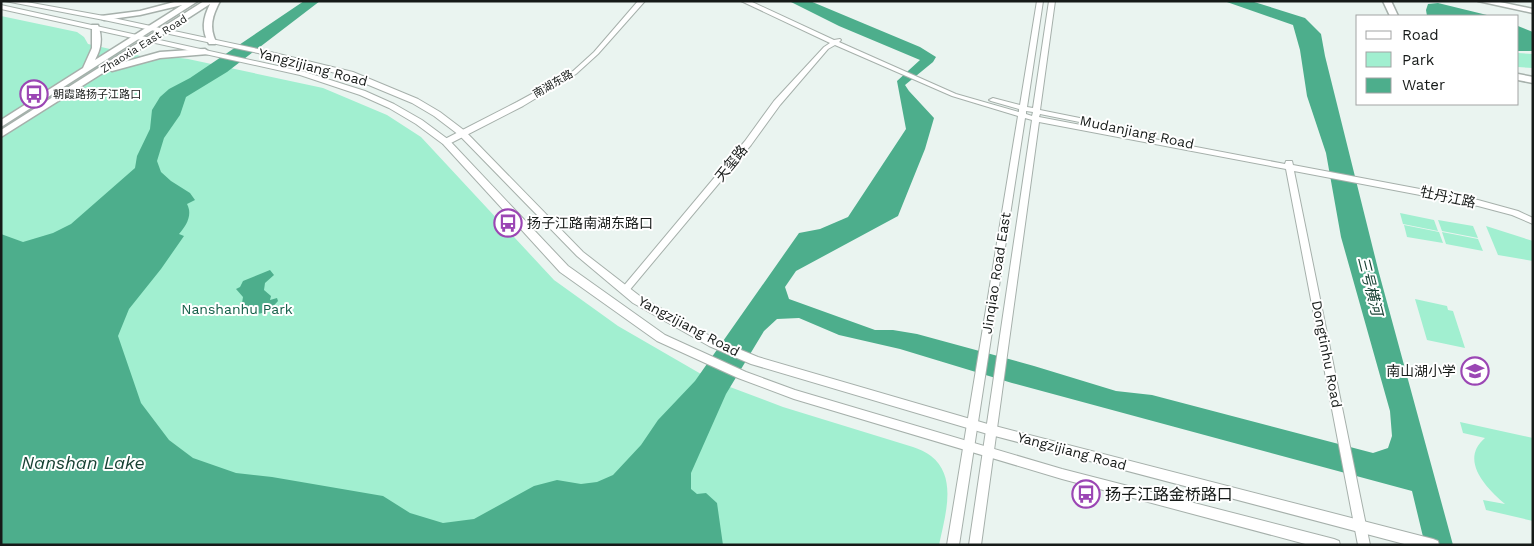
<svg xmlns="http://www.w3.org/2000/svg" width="1534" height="546" viewBox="0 0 1534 546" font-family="'Work Sans','Noto Sans SC',sans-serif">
<rect width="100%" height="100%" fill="#eaf4f0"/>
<!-- green -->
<g fill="#a1efd0">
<path d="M1,16L77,32L84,37L88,44L154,59L172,57L188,59L323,88L387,115L421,137L554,280L618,326L701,374L730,387L783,407L913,447C919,449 926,452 931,456C958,477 945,516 939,545H1Z"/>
<path d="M1518,53L1533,54V68L1518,67Z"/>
<path d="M1400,213L1434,220L1438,231L1403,224Z"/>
<path d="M1438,220L1473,226L1478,238L1442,231Z"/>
<path d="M1404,225L1439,232L1443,243L1407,237Z"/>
<path d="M1486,226L1533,241V261L1498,255Z"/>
<path d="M1442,232L1478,239L1483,251L1446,244Z"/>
<path d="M1415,299L1447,306L1448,310L1453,311L1465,348L1427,340Z"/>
<path d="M1460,422L1533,438V521L1486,510L1483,500L1505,504C1486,488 1459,460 1485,438L1463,433Z"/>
</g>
<!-- water -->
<g fill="#4dae8c">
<path d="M304,1H320L227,72L186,97L180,115L164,138L157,161L161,172L171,181L190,193L195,200L187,204C193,215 186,226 179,234L184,236L161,269L129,309L118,336L141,403L169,440L193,458L236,473L272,477L383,496L410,513L443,523L474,519L534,486L557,480L581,484L597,482L613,475L641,445L658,420L695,381L799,233L820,229L848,217L906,129L897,81L920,60L839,26L789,1H810L920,47L936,57L933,62L905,85L909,91L934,118L925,149L898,216L796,271L785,287L789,299L875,330H893L917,334L1034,366L1116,391L1152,395L1373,453L1388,448L1392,436L1390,411L1341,237L1326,153L1307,96L1300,50L1293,25L1224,1H1251L1305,18L1321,34L1325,56L1379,273L1453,545H1425L1412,491L1012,383L900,349L839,335L799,318L777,319L764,331L726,394L691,473V489L697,494L706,493L717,503L723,545H1V234L23,242L53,233L71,224L135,168L137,156L150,129L152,110L160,97L169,89L190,78Z"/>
<path d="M1438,3L1491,16H1427L1426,10L1428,4Z"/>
<path d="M1518,26L1533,32V51H1518Z"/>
<path d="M270,270L274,275L265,283L264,290L271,296L270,300L277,298L278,301C266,315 253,320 242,303L243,297L236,289L240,287L243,281Z"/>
</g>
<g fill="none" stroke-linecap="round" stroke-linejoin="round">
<!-- tertiary casing -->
<g stroke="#a6b0ab" stroke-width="2">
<g id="tertiary">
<path d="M638,1H645L598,54L576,74L523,106L449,144H443V140L517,102L572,72L594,52Z"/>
<path d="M741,1H750L834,40L840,39L841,40L839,42L956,94L1019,112V109L991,101L989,100L993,98L1020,105L1037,1H1043L1027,107L1033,108L1049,1H1055L1040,110L1149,132L1153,134L1149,136L1040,114L1039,117L1285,164L1286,161H1292L1293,165L1478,200L1518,211L1533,218V224L1512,215L1478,206L1294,171L1370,545H1358L1286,169L1039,122L981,545H969L1032,120L1025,118L959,545H947L1018,116L952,96L835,45L828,49L780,105L751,145L628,292H622L621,290L622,288L745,141L774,101L824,47L830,43ZM1026,111L1033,112L1032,116L1026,114Z"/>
</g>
</g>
<!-- secondary casing -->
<g stroke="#a6b0ab" stroke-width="2">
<g id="secondary">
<path d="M5,1H21L104,16L258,49L353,72L418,99L440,112L465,131L583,252L641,297L717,340L758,357L991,425L1433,539L1438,541L1439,545H1408L991,435L751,364L709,346L633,303L577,256L459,135L434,116L412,103L347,76L258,53L104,20Z"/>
<path d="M1,5L305,72L365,91L394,104L422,120L449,140L568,266L665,335L746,372L795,390L1062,469L1334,539L1339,541L1340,545H1309L1062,479L794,399L738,378L657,341L560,272L443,144L416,124L389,108L360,95L300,75L1,9Z"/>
</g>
</g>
<!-- primary casing -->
<g stroke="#a6b0ab" stroke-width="3">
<g id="primary">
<path d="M178,1H198L1,127V120L83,68L92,48V25H98C103,38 101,49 95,60L182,5L140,15L104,20L100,18L101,16L140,11Z"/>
<path d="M204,1H220C212,16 209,27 216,42L215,44H209C201,30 203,18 210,4L117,64L160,52L205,49L209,52L208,54L160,58L112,71L109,69L1,137V130Z"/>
<path d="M1383,1H1391L1398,16H1390Z"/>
<path d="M1518,74L1533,77V83L1518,80Z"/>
</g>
</g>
<!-- trunk casing -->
<g stroke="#a6b0ab" stroke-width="3">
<path id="trunk" d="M1478,1H1495L1533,9V13Z"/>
</g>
<!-- tertiary -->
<use href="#tertiary" fill="#fff" fill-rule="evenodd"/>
<!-- secondary -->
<use href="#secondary" fill="#fff" fill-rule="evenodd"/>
<!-- primary -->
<use href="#primary" fill="#fff" fill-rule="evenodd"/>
<!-- trunk -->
<use href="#trunk" fill="#fff" fill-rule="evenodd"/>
</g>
<!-- icons -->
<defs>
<g id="bus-ring" transform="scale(1.4375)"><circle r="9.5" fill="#fff" stroke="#9b46b4" stroke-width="1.5"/><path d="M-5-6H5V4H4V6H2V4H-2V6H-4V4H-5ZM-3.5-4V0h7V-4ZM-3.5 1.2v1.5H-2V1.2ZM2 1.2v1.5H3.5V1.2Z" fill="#9b46b4"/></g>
<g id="school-ring" transform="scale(1.4375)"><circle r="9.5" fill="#fff" stroke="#9b46b4" stroke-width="1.5"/><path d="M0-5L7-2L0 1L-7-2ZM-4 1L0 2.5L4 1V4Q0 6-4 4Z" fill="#9b46b4"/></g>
</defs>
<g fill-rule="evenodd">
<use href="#bus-ring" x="34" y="94"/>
<use href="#bus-ring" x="508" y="223"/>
<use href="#school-ring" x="1475" y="371"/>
<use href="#bus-ring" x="1086" y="494"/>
</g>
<g text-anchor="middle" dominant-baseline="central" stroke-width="4" stroke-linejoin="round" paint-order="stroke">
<!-- far-street labels -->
<g font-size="11" fill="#161a18" stroke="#fff">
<text transform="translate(144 44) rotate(-32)">Zhaoxia East Road</text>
<text transform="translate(553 84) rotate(-30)">南湖东路</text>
</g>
<!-- far-poi labels -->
<g font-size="11" fill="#161a18" stroke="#fff" text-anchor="start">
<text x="53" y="94">朝霞路扬子江路口</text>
</g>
<!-- street labels -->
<g font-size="14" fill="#161a18" stroke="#fff">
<text transform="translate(313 67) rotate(15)">Yangzijiang Road</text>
<text transform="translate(1137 132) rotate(12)">Mudanjiang Road</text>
<text transform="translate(731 163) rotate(-51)">天玺路</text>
<text transform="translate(1448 197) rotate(12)">牡丹江路</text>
<text transform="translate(996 273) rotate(-81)">Jinqiao Road East</text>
<text transform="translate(689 326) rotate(28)">Yangzijiang Road</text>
<text transform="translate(1327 354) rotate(79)">Dongtinhu Road</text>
<text transform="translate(1072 451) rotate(15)">Yangzijiang Road</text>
</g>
<!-- poi labels -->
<g font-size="14" fill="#161a18" stroke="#fff" text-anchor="start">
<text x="527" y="223">扬子江路南湖东路口</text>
<text x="1456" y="371" text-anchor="end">南山湖小学</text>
</g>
<!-- park labels -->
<g font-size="14" fill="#135f48" stroke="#fff">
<text x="237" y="309">Nanshanhu Park</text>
</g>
<!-- water labels -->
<g font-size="15" font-style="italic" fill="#174133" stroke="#fff">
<text transform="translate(1370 286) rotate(76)">三号横河</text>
</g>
<!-- near-poi labels -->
<g font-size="16" fill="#161a18" stroke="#fff" text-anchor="start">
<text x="1105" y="494">扬子江路金桥路口</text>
</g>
<!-- near-water labels -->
<g font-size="18" font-style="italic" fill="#174133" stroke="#fff">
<text x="83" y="462">Nanshan Lake</text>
</g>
</g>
<!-- border -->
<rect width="1534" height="546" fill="none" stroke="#161a18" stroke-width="5"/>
<!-- legend -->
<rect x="1356" y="15" width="162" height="90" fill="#ffffff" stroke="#a2a3a3"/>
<rect x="1366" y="31" width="25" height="8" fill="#ffffff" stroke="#a2a3a3"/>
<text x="1402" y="40" font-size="15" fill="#161a18">Road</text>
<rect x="1366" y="52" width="25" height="15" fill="#a1efd0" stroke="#a2a3a3"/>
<text x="1402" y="65" font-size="15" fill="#161a18">Park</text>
<rect x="1366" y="78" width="25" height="15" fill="#4dae8c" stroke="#a2a3a3"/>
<text x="1402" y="90" font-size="15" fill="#161a18">Water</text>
</svg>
